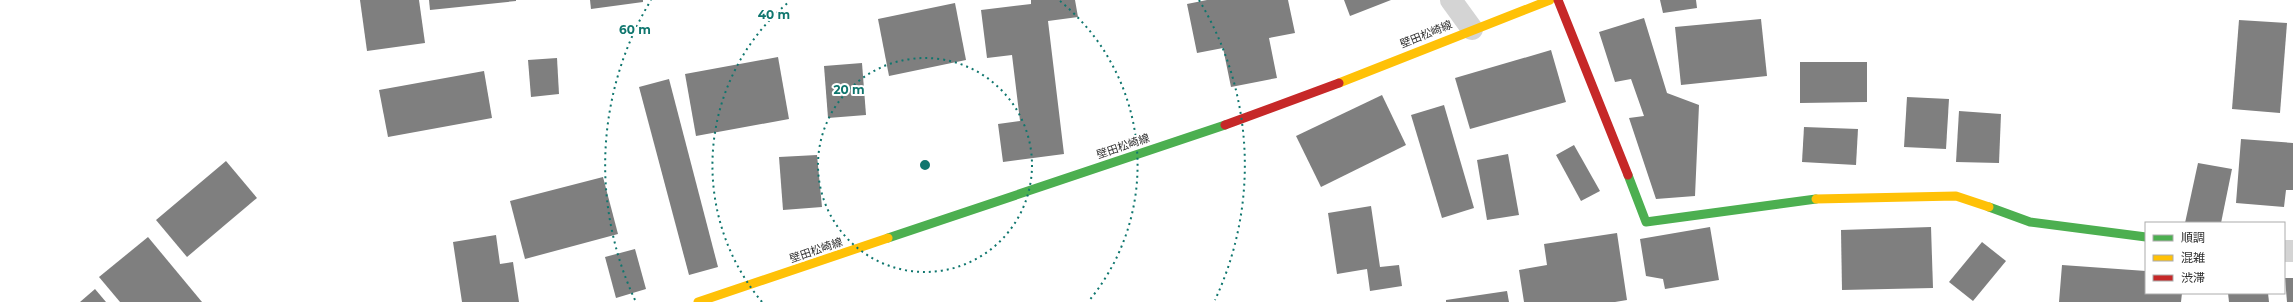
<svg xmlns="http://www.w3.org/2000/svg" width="2293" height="302" viewBox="0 0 2293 302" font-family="Montserrat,'Noto Sans JP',sans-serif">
<rect width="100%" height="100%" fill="#fff"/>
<!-- building -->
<g fill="#7f7f7f">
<path d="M360,0H419L425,43L367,51Z"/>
<path d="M429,0H516V1L430,10Z"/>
<path d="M590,0H643V2L591,9Z"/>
<path d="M1031,0H1075L1078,17L1048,21L1064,154L1003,162L998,124L1020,121L1012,55L987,58L981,10L1031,4Z"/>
<path d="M1207,0H1288L1295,33L1269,38L1277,78L1231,87L1223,48L1197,53L1187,4Z"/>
<path d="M1344,0H1391L1350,16Z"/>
<path d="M1660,0H1696L1697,8L1663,13Z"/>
<path d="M955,3L966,60L889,76L878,19Z"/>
<path d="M1644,18L1667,93L1699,105L1695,196L1656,199L1629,118L1644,116L1631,79L1615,82L1599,32Z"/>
<path d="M1761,19L1767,76L1681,85L1675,27Z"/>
<path d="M2239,20L2287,23L2280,113L2232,109Z"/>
<path d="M1551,50L1566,102L1470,129L1455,78Z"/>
<path d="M778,57L789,119L696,136L685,74Z"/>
<path d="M557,58L559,94L531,97L528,60Z"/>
<path d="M1800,62H1867V102L1800,103Z"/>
<path d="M862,63L866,115L828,118L824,66Z"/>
<path d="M484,71L492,118L388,137L379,90Z"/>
<path d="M669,79L718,267L689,275L639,87Z"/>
<path d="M1382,95L1406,145L1321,187L1296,136Z"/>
<path d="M1907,97L1949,99L1946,149L1904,147Z"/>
<path d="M1444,105L1474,208L1442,218L1411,115Z"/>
<path d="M1959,111L2001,114L1999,163L1956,162Z"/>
<path d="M1804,127L1858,129L1856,165L1802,162Z"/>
<path d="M2241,139L2293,143V190H2286L2284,207L2236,203Z"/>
<path d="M1574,145L1600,191L1581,201L1556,155Z"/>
<path d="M1508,154L1519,215L1487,220L1477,160Z"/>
<path d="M817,155L822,207L783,210L779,157Z"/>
<path d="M226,161L257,198L187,257L156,220Z"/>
<path d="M2198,163L2232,169L2221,223H2185Z"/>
<path d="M603,177L618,234L525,259L510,201Z"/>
<path d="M1371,206L1380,267L1399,265L1402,286L1370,291L1367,269L1337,274L1328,213Z"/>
<path d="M1710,227L1719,280L1665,289L1663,279L1646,276L1640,239Z"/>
<path d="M1931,227L1933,288L1842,290L1841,230Z"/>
<path d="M1617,233L1627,300L1615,302H1524L1519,270L1547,265L1544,244Z"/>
<path d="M496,235L500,264L513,262L519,302H462L453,242Z"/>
<path d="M148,237L202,302H120L99,277Z"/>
<path d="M1982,242L2006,261L1973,301L1949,282Z"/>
<path d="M635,249L646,289L616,298L605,257Z"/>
<path d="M2062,265L2146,271V293H2182L2181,302H2059Z"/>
<path d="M2285,278H2293V302H2287Z"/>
<path d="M95,289L106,302H80Z"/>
<path d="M1507,291L1509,302H1446V300Z"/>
<path d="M2228,293H2268L2269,302H2229Z"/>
</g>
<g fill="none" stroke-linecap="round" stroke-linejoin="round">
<!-- street -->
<g stroke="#d4d4d4" stroke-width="22">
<path d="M1451,0L1472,29"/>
<path d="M2284,251H2293"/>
</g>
<!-- fast -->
<g stroke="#4caf50" stroke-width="9">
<path d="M1628,175L1646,222L1816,199"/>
<path d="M1989,207L2030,222L2146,237"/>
<path d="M888,238L1225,125"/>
</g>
<!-- slow -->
<g stroke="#ffc107" stroke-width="9">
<path d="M1339,83L1550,0"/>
<path d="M1816,199L1956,196L1989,207"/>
<path d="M698,302L888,238"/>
</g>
<!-- jam -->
<g stroke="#c62828" stroke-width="9">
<path d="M1558,0L1628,175"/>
<path d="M1225,125L1339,83"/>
</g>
</g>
<!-- distance rings -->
<g fill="none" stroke="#0f766e" stroke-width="2" stroke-dasharray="2 4">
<circle cx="925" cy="165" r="107"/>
<path d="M762 302A213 213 0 0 1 790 1M1060 1A213 213 0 0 1 1088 302"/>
<path d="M635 300A320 320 0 0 1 651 0M1199 0A320 320 0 0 1 1215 300"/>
</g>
<g text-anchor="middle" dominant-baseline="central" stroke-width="4" stroke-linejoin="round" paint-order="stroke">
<!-- street labels -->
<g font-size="11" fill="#303030" stroke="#fff">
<text transform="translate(1426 34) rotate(-22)">壁田松崎線</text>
<text transform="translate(1123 146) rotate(-19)">壁田松崎線</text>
<text transform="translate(816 250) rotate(-19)">壁田松崎線</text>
</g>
</g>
<circle cx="925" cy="165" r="6" fill="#0f766e" stroke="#fff" stroke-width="2"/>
<g font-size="12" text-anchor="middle" font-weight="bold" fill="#0f766e" stroke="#fff" stroke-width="4" stroke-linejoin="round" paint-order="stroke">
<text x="774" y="19">40 m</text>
<text x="635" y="34">60 m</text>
<text x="849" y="94">20 m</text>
</g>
<!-- legend -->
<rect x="2145" y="222" width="140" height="72" fill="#ffffff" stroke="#acacac"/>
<rect x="2153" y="235" width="20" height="6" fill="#4caf50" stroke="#acacac"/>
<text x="2181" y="242" font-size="12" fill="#303030">順調</text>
<rect x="2153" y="255" width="20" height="6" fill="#ffc107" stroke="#acacac"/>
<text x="2181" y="262" font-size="12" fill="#303030">混雑</text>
<rect x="2153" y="275" width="20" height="6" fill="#c62828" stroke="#acacac"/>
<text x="2181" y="282" font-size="12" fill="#303030">渋滞</text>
</svg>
